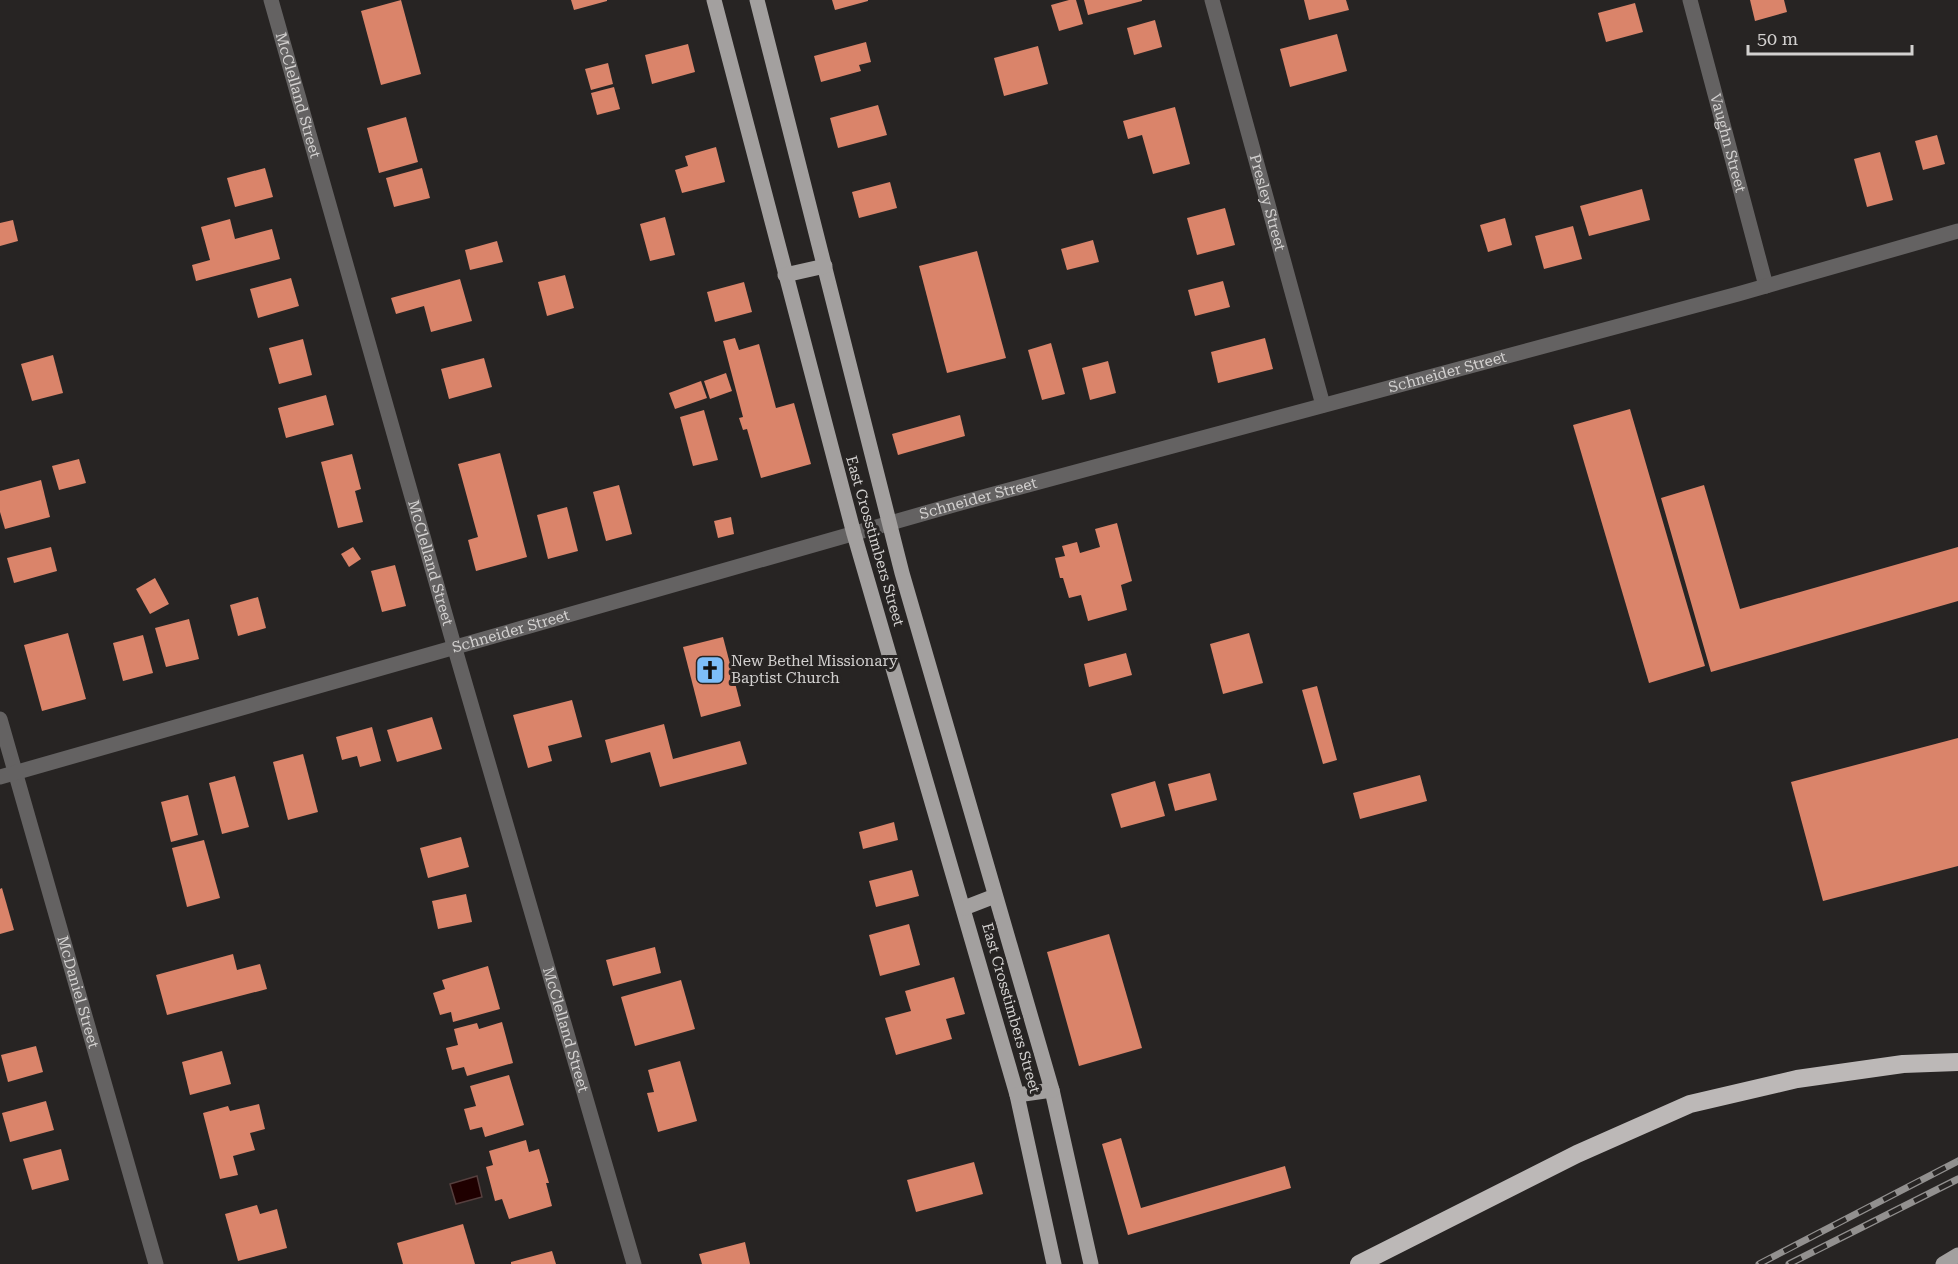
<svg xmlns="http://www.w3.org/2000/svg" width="1958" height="1264" viewBox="0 0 1958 1264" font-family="'Roboto Serif',serif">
<rect width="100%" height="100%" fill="#272423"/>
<!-- water -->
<path fill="#1f0000" stroke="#553f3e" stroke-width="1.5" d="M477,1176L482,1197L456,1204L450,1184Z"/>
<!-- building -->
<g fill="#da846a">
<path d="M401,0L421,74L381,85L361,11Z"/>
<path d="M571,0H607V1L574,10Z"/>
<path d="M832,0H868V1L835,10Z"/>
<path d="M1069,0H1076L1083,24L1059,31L1051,5Z"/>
<path d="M1084,0H1142V1L1088,15Z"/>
<path d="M1304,0H1346L1349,10L1309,20Z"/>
<path d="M1750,0H1784L1787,12L1755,21Z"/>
<path d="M1635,3L1643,32L1606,42L1598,13Z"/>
<path d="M1155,20L1162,47L1134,55L1127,28Z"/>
<path d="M1337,34L1347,71L1290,87L1280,49Z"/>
<path d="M866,42L871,62L859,65L861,71L821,82L814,56Z"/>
<path d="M688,44L695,72L652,84L645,55Z"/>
<path d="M1038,46L1048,84L1004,96L994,58Z"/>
<path d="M608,63L613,84L591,90L585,69Z"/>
<path d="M614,87L620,109L597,115L591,93Z"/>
<path d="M878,105L887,135L838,148L830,118Z"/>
<path d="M1175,107L1190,164L1153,174L1142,135L1128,139L1123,121Z"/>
<path d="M406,117L418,162L379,173L367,128Z"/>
<path d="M1937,135L1945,164L1923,170L1915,141Z"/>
<path d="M716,147L725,182L682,193L675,170L688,166L685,156Z"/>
<path d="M1880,152L1893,200L1867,207L1854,159Z"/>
<path d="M265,168L273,197L235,207L227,178Z"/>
<path d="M422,168L430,198L394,207L386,178Z"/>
<path d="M890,182L897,208L859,218L852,192Z"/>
<path d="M1642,189L1650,220L1589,236L1580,206Z"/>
<path d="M1225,208L1235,245L1197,255L1187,218Z"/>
<path d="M665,217L675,255L650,261L640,224Z"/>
<path d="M1505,218L1512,245L1488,252L1480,225Z"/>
<path d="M230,219L235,239L272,229L280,259L196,281L192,265L210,260L201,227Z"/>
<path d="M13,220L18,241L0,246V223Z"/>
<path d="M1573,226L1582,259L1544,269L1535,236Z"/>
<path d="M1093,240L1099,262L1067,270L1061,249Z"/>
<path d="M497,241L503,262L470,270L465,250Z"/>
<path d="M977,251L1006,358L947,373L919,266Z"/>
<path d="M565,275L574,308L547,316L538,282Z"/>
<path d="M291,278L299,306L258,318L250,289Z"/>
<path d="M460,279L472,321L431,332L424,306L396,314L391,298Z"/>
<path d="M1223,281L1230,307L1195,316L1188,290Z"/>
<path d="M744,282L752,312L715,322L707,292Z"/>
<path d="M735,338L739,350L759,344L776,408L794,403L811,464L761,478L747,429L743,430L739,418L743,417L723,341Z"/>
<path d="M1265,338L1273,369L1218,383L1211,352Z"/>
<path d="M303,339L312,375L279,384L269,348Z"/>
<path d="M1051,343L1065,394L1042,400L1028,350Z"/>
<path d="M53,355L63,393L32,401L21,364Z"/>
<path d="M484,358L492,387L449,399L441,369Z"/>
<path d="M1108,361L1116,393L1090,400L1082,368Z"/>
<path d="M726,373L732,391L710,399L704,381Z"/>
<path d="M701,381L707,398L675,409L669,393Z"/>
<path d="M326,395L334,425L286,438L278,408Z"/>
<path d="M1630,409L1705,666L1649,683L1573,425Z"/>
<path d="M704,410L718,460L693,466L680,417Z"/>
<path d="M960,415L965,436L898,455L892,434Z"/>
<path d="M500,453L527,557L476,571L468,540L478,537L458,464Z"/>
<path d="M352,454L361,489L355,491L363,522L338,528L321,462Z"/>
<path d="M79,459L86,483L59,490L52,466Z"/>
<path d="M41,480L50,517L5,529L0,512V491Z"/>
<path d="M619,485L632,534L606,541L593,492Z"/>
<path d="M1704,485L1740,609L1958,547V601L1711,672L1661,498Z"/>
<path d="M567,507L578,551L548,559L537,515Z"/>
<path d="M731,517L734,534L718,538L714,521Z"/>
<path d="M1117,523L1132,581L1121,585L1127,610L1088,621L1081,595L1069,598L1063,578H1060L1055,558L1065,556L1062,546L1077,542L1080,553L1100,547L1095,529Z"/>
<path d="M51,547L57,571L14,583L7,558Z"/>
<path d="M353,547L361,559L349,567L341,554Z"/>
<path d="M395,565L406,606L382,612L371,571Z"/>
<path d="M155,578L169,604L150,614L136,589Z"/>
<path d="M258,597L266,628L238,636L230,605Z"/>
<path d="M189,619L199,659L166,667L155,628Z"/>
<path d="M68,633L86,699L42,711L24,645Z"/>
<path d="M1249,633L1263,683L1223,694L1210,644Z"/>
<path d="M143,635L153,673L123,681L113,643Z"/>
<path d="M723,637L741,706L701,717L683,647Z"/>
<path d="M1126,653L1132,675L1089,687L1084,664Z"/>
<path d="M1317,686L1337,760L1323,764L1302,690Z"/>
<path d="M572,700L582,737L548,746L552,761L528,768L513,715Z"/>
<path d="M432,717L442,749L397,762L387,730Z"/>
<path d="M664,724L673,759L740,741L747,764L660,787L650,752L611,763L605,740Z"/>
<path d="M372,727L381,761L360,767L357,756L342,760L336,737Z"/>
<path d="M1958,738V866L1823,901L1791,782Z"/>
<path d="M303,754L318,812L288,820L273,762Z"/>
<path d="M1210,773L1217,800L1175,811L1168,784Z"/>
<path d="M1420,775L1427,801L1360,819L1353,793Z"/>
<path d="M235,776L249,827L222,834L209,783Z"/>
<path d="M1155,781L1165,816L1121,828L1111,794Z"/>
<path d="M188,795L198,835L171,842L161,802Z"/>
<path d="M894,822L898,840L863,849L859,832Z"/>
<path d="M461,837L469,867L428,878L420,848Z"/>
<path d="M204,840L220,898L187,907L172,848Z"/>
<path d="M912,870L919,896L876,907L869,881Z"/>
<path d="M2,888L14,930L0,934V889Z"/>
<path d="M466,894L472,922L438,929L432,901Z"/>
<path d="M909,924L920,965L880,976L869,935Z"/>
<path d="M1109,934L1142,1048L1079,1066L1047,952Z"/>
<path d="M655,947L661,973L613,986L606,960Z"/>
<path d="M233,954L237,970L260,964L267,989L167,1015L156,975Z"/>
<path d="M488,966L500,1009L453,1022L451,1012L440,1015L433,993L445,989L442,980Z"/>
<path d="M954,977L965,1014L946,1019L952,1039L896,1055L885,1018L911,1011L905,991Z"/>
<path d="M681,980L695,1029L635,1046L621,997Z"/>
<path d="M502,1022L513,1063L467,1076L464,1067L452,1070L446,1048L458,1045L454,1029L477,1023L479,1029Z"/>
<path d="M36,1046L43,1072L8,1082L1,1055Z"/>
<path d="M222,1051L231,1084L190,1095L182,1062Z"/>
<path d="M680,1061L697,1121L658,1132L647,1093L654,1092L648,1070Z"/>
<path d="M509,1075L524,1125L485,1137L482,1127L470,1130L464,1109L476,1106L470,1086Z"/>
<path d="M46,1101L54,1130L10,1142L2,1113Z"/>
<path d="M259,1104L265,1129L250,1133L255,1150L233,1156L238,1175L220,1179L203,1113L228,1106L230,1111Z"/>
<path d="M1121,1138L1141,1208L1285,1166L1291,1188L1128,1235L1102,1144Z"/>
<path d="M526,1140L529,1152L539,1149L549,1183H546L552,1206L509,1219L502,1199L495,1201L486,1167L493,1165L489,1151Z"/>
<path d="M61,1149L69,1180L32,1190L23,1159Z"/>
<path d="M974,1162L983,1194L916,1212L907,1180Z"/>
<path d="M257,1205L260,1214L277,1209L287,1248L238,1261L225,1214Z"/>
<path d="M463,1224L475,1264H403L397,1243Z"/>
<path d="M745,1242L750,1264H702L699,1254Z"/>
<path d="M552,1251L556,1264H511V1262Z"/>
</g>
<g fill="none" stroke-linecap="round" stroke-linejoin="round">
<!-- minor -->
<g stroke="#646262" stroke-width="15">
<path id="s1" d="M271,0L455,649L634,1264"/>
<path id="s2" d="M1212,0L1323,405"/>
<path id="s3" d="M1690,0L1766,286"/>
<path id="s4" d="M0,719L156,1264"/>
<path id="s5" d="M0,777L957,504L1738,294L1958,231"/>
</g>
<!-- major -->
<g stroke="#a3a09f" stroke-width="15">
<path d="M714,0L854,534L1017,1095L1054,1264"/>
<path d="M757,0L902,573L1052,1090L1091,1264"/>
<path d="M785,275L825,266"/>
<path d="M964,908L995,896"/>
<path d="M1017,1095L1052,1090"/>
<path d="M1943,1264L1958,1255"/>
</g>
<!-- highway -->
<path stroke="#bcb8b7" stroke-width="18" d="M1359,1264L1577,1154L1690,1104L1797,1079L1903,1064L1958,1062"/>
<!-- rail casing -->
<g stroke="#92908f" stroke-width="7">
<g id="rail">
<path d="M1759,1264L1958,1161"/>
<path d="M1789,1264L1958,1179"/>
</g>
</g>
<!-- rail -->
<use href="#rail" stroke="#272423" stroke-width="4.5" stroke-dasharray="14" stroke-linecap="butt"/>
</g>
<!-- icons -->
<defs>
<g id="church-square" transform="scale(1.5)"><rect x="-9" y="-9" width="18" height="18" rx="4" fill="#7dbef9" stroke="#272423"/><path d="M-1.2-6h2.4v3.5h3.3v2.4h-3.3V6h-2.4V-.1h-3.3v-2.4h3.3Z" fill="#111"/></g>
</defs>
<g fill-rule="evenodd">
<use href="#church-square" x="710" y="670"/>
</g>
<g text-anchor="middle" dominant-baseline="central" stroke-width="6" stroke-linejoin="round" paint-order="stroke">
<!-- street labels -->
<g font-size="15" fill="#d3d1d0" stroke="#272423">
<text stroke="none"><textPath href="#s1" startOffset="99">McClelland Street</textPath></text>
<text stroke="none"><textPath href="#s3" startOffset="148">Vaughn Street</textPath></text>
<text stroke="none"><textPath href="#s2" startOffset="210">Presley Street</textPath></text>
<text stroke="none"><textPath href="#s5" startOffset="1503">Schneider Street</textPath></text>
<text stroke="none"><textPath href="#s5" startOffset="1017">Schneider Street</textPath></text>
<text transform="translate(875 541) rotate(74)">East Crosstimbers Street</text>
<text stroke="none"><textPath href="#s1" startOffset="585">McClelland Street</textPath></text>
<text stroke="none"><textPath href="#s5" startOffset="531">Schneider Street</textPath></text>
<text stroke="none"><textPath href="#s4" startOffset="284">McDaniel Street</textPath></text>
<text transform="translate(1011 1008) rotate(74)">East Crosstimbers Street</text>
<text stroke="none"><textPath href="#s1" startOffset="1071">McClelland Street</textPath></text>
</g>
<!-- poi labels -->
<g font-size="15" fill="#d3d1d0" stroke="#272423" text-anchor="start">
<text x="731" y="661">New Bethel Missionary<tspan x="731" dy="17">Baptist Church</tspan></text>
</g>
</g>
<!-- scale -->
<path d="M1748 45v9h164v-9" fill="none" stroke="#d3d1d0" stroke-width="3"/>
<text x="1757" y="45" font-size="18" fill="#d3d1d0" stroke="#272423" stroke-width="4.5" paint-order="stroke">50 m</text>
</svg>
